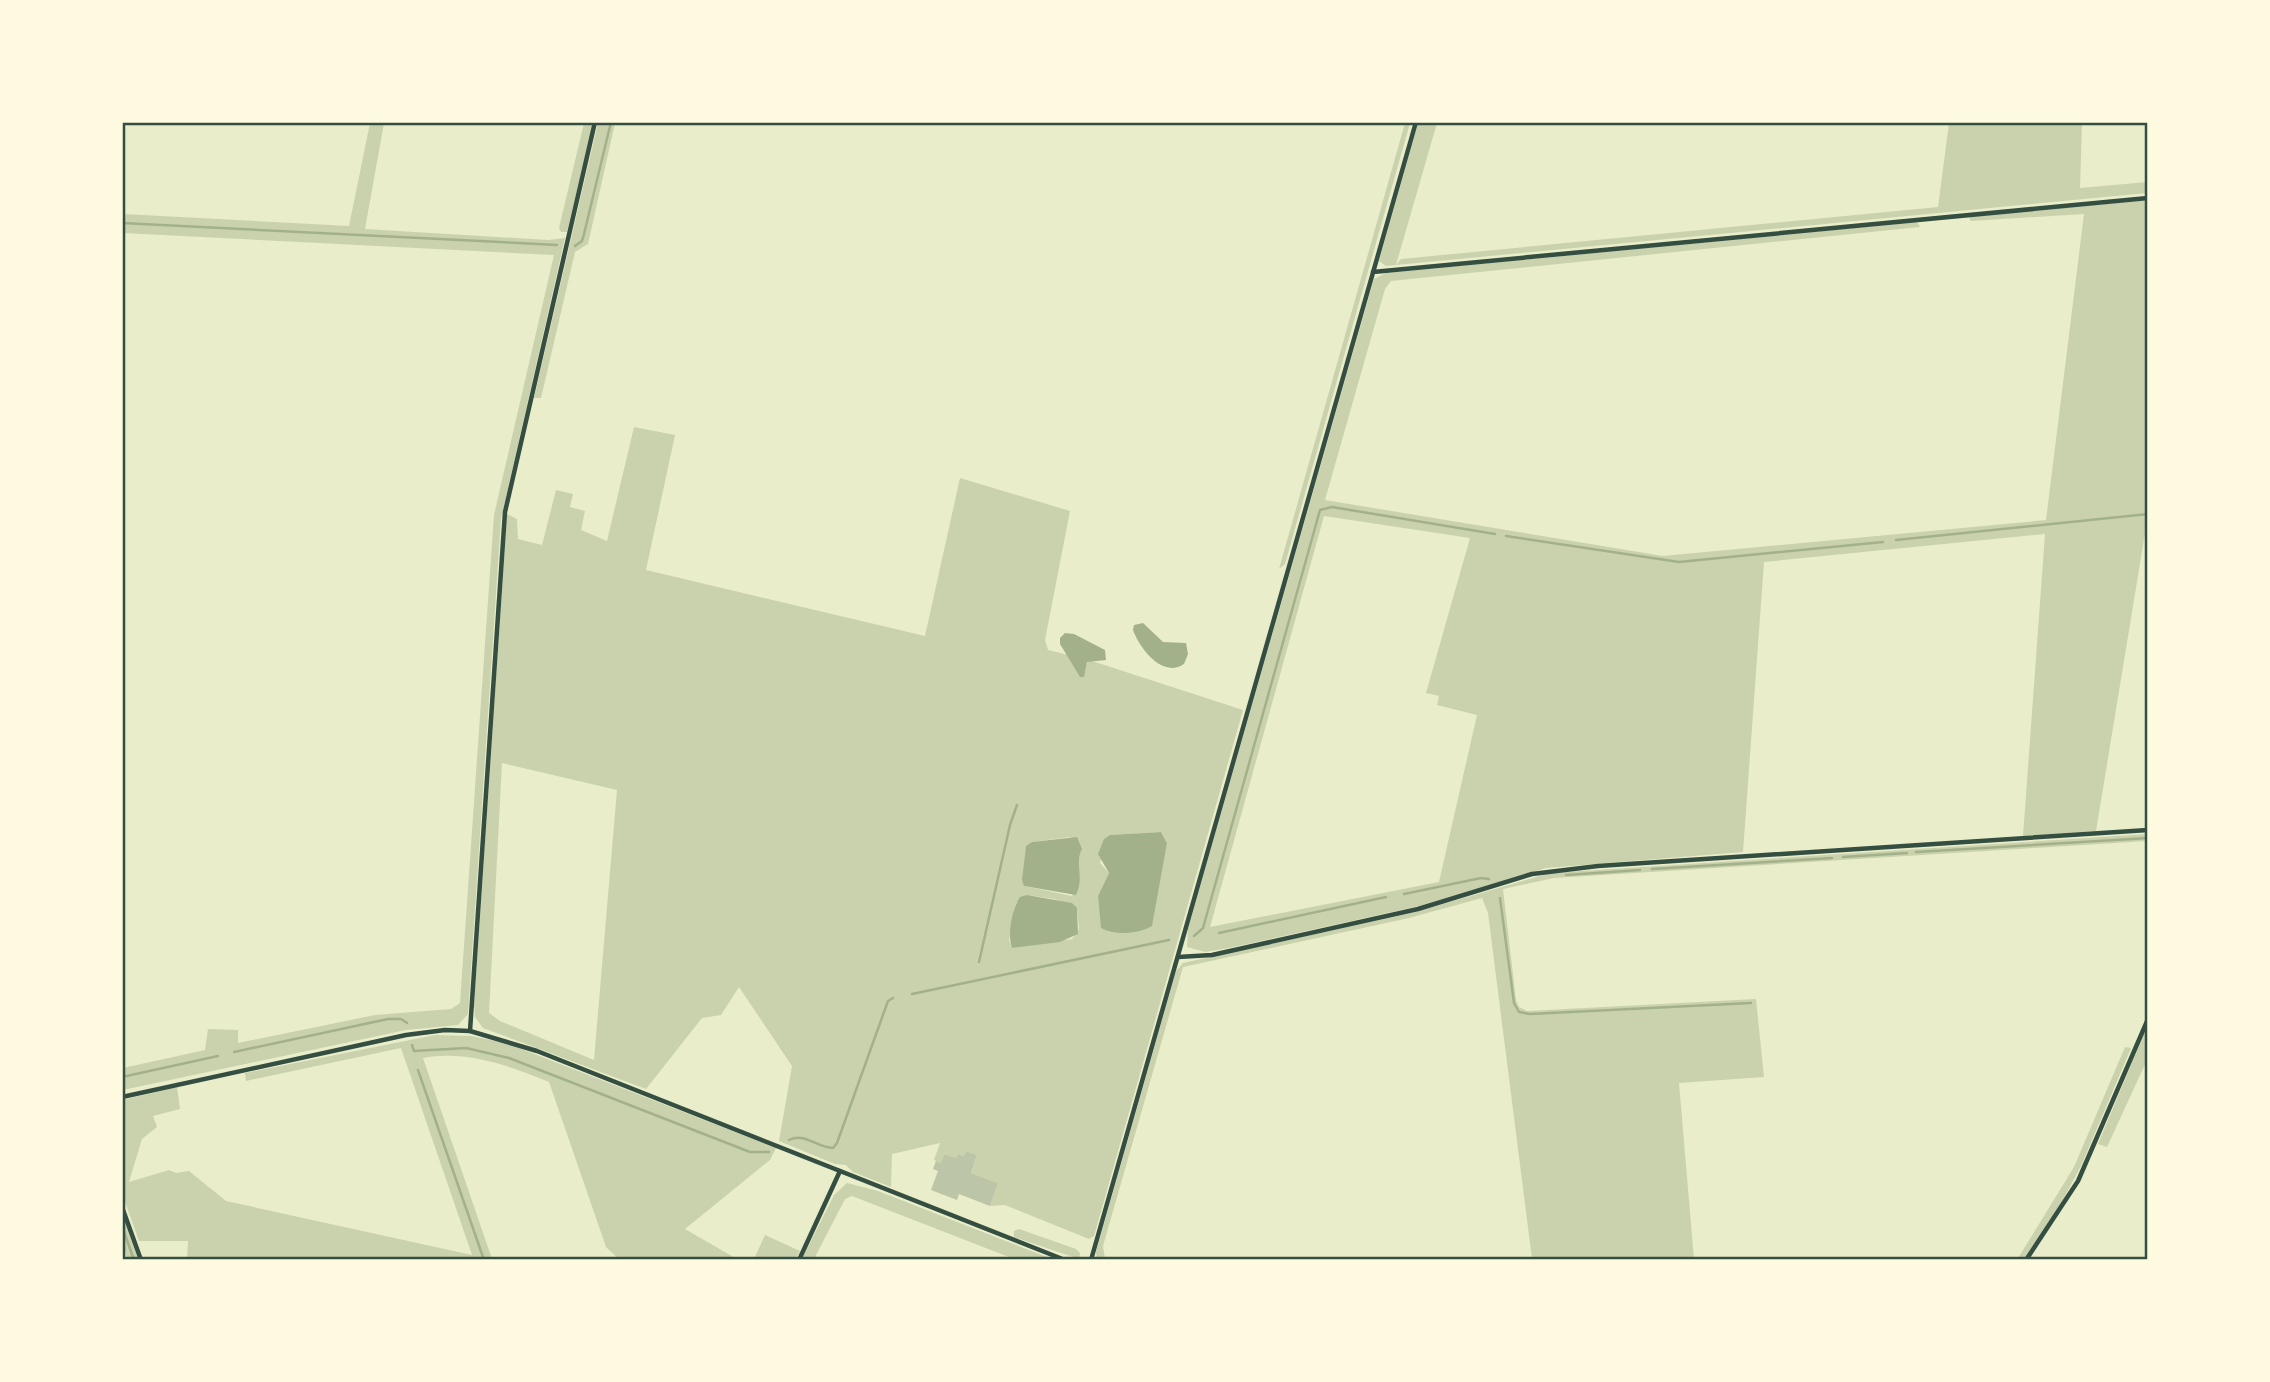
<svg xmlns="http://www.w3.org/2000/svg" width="2270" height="1382" viewBox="0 0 2270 1382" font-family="'Golos Text',sans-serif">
<rect width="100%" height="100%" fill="#e9edc9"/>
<!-- green -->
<g fill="#cad2ad" fill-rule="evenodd">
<path d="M370,123H384L365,229L548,240L565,238L501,519L468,1014L458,1025L406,1030L123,1090V1068L205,1050L208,1029L238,1030V1043L375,1015L451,1009L460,1003L494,515L554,255L123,233V214L349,226Z"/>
<path d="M584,123H593L567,232H561L559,228Z"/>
<path d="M598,123H615L588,244L575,252L541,398H534Z"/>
<path d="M1405,123H1410L1285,564L1279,569Z"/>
<path d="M1418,123H1437L1396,265L1401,259L1938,207L1949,123H2082L2080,188L2147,182V193L1386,266L1379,261Z"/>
<path d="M2147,200V521L2096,831L2023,836L2045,534L1764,562L1743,852L1546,868L1419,906L1229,948L1205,952L1187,947L1188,929L1374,279L1386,273L1917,222L1920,227L1391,281L1385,289L1325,500L1663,556L2046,520L2084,214L1971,221L1969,217ZM1324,516L1470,538L1426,693L1439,696L1437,705L1477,715L1439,882L1210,927Z"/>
<path d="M634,427L675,435L646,570L925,636L960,478L1070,511L1045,640L1048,650L1069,655L1079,675L1089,660L1243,710L1094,1236L1089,1239L1005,1205L990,1206L998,1183L971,1173L977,1155L966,1151L964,1156L958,1154L956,1158L944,1154L941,1163L934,1160L940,1143L892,1154L891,1187L853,1172L846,1165L835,1164L779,1141L792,1066L739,987L721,1015L702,1018L646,1089L483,1028L475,1017L474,1005L507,514L517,519L518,539L542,545L556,490L573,494L570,507L585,511L581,530L607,541ZM502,763L617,790L594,1060L500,1021L489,1013ZM1161,832L1167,843L1151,926C1137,935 1117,934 1102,928L1098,896L1109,873L1100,863L1110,835ZM1070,837C1081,860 1080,873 1072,896L1024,886L1025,852L1032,842ZM1027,895L1054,899L1077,908L1079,929L1072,939L1012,948L1009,940L1016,903Z"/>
<path d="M2147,834V841L1554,878L1503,889L1516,1000L1519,1007L1527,1011L1756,999L1764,1077L1679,1083L1694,1259H1532L1488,913L1482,898L1409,918L1183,967L1103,1246L1105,1259H1097L1096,1252L1176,971L1183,963L1412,913L1550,873Z"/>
<path d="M2147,1027V1060L2107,1147L2098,1144Z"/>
<path d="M435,1035L471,1036L506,1043L776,1148L770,1160L685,1229L737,1259H619L606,1247L549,1082C510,1066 466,1050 423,1058L492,1259H187L188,1241H139L123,1196V1100L177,1087L180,1109L153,1116L157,1127L142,1139L129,1182L169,1170L176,1173L189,1171L226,1201L472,1255L401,1048L246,1081L245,1073Z"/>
<path d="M2125,1047L2131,1048L2081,1166L2060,1205L2024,1259L2017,1260L2074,1167Z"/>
<path d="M847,1183L878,1191L1052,1259H1014L852,1196L845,1199L814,1259H802L834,1195Z"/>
<path d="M123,1215L138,1259H127L123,1245Z"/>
<path d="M1019,1229L1076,1249L1080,1253L1079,1259L1014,1237V1231Z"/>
<path d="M765,1235L800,1251L795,1259H749L755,1257Z"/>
</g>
<!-- water -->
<g fill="#a3b18a">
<path d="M1143,623L1163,642L1186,643L1188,654L1184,664C1162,679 1139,647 1133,630L1134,625Z"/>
<path d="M1065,633L1074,634L1105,650L1106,660L1087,662L1084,677H1080L1060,644V638Z"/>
<path d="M1161,832L1167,843L1152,926C1139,934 1115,936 1101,928L1098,896L1109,873L1098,854L1104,839L1110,835Z"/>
<path d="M1077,837L1082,849C1074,863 1085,877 1076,895L1024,886L1022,880L1026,846L1032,842Z"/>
<path d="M1027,895L1072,903L1077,908L1078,934L1060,942L1012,948C1007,934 1012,909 1020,897Z"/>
</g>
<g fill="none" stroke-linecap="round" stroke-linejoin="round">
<!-- stream -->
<g stroke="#a3b18a" stroke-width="2.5">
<path d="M122,223L557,245"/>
<path d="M575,246L582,241L584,234L611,122"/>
<path d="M1506,536L1679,562L1883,542"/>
<path d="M1896,540L2148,514"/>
<path d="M1916,852L2148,838"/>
<path d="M1843,857L1907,853"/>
<path d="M1652,869L1832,858"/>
<path d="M1566,875L1640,870"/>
<path d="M1404,894L1481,878L1489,879"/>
<path d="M1500,898L1514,1003L1519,1012L1530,1014L1751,1003"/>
<path d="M1219,933L1386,897"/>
<path d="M1194,936L1203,928L1320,510L1332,507L1495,534"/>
<path d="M979,962L1010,825L1017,805"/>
<path d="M912,994L1169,940"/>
<path d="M412,1045L414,1051L466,1048L509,1058L750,1152H769"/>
<path d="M234,1052L388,1019H401L407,1023"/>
<path d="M418,1070L484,1260"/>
<path d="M122,1077L218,1056"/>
<path d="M789,1140C805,1132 817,1148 833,1148L837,1143L888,1001L893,998"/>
<path d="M122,1226L134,1260"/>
</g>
</g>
<!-- building -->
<path fill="#bcc5a7" d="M966,1151L977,1155L971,1173L998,1183L990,1206L959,1194L957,1200L931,1190L938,1171L933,1169L936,1161L941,1163L944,1154L956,1158L958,1154L964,1156Z"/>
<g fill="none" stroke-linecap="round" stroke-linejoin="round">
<!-- minor -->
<g stroke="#344e41" stroke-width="4.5">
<path d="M1373,272L2148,198"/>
<path d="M1178,957L1212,955L1418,909L1532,874L1598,866L2148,830"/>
<path d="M470,1031L505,512L595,122"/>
<path d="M122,1097L406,1035L445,1030L470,1031L537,1051L1065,1260"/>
<path d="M122,1207L141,1260"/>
<path d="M799,1260L840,1171"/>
<path d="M1091,1260L1416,122"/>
<path d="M2026,1260L2078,1181L2148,1019"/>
</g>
</g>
<!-- border -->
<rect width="2270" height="1382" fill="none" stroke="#fefae0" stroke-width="248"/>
<rect x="124" y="124" width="2022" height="1134" fill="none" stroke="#344e41" stroke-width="2.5"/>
</svg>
